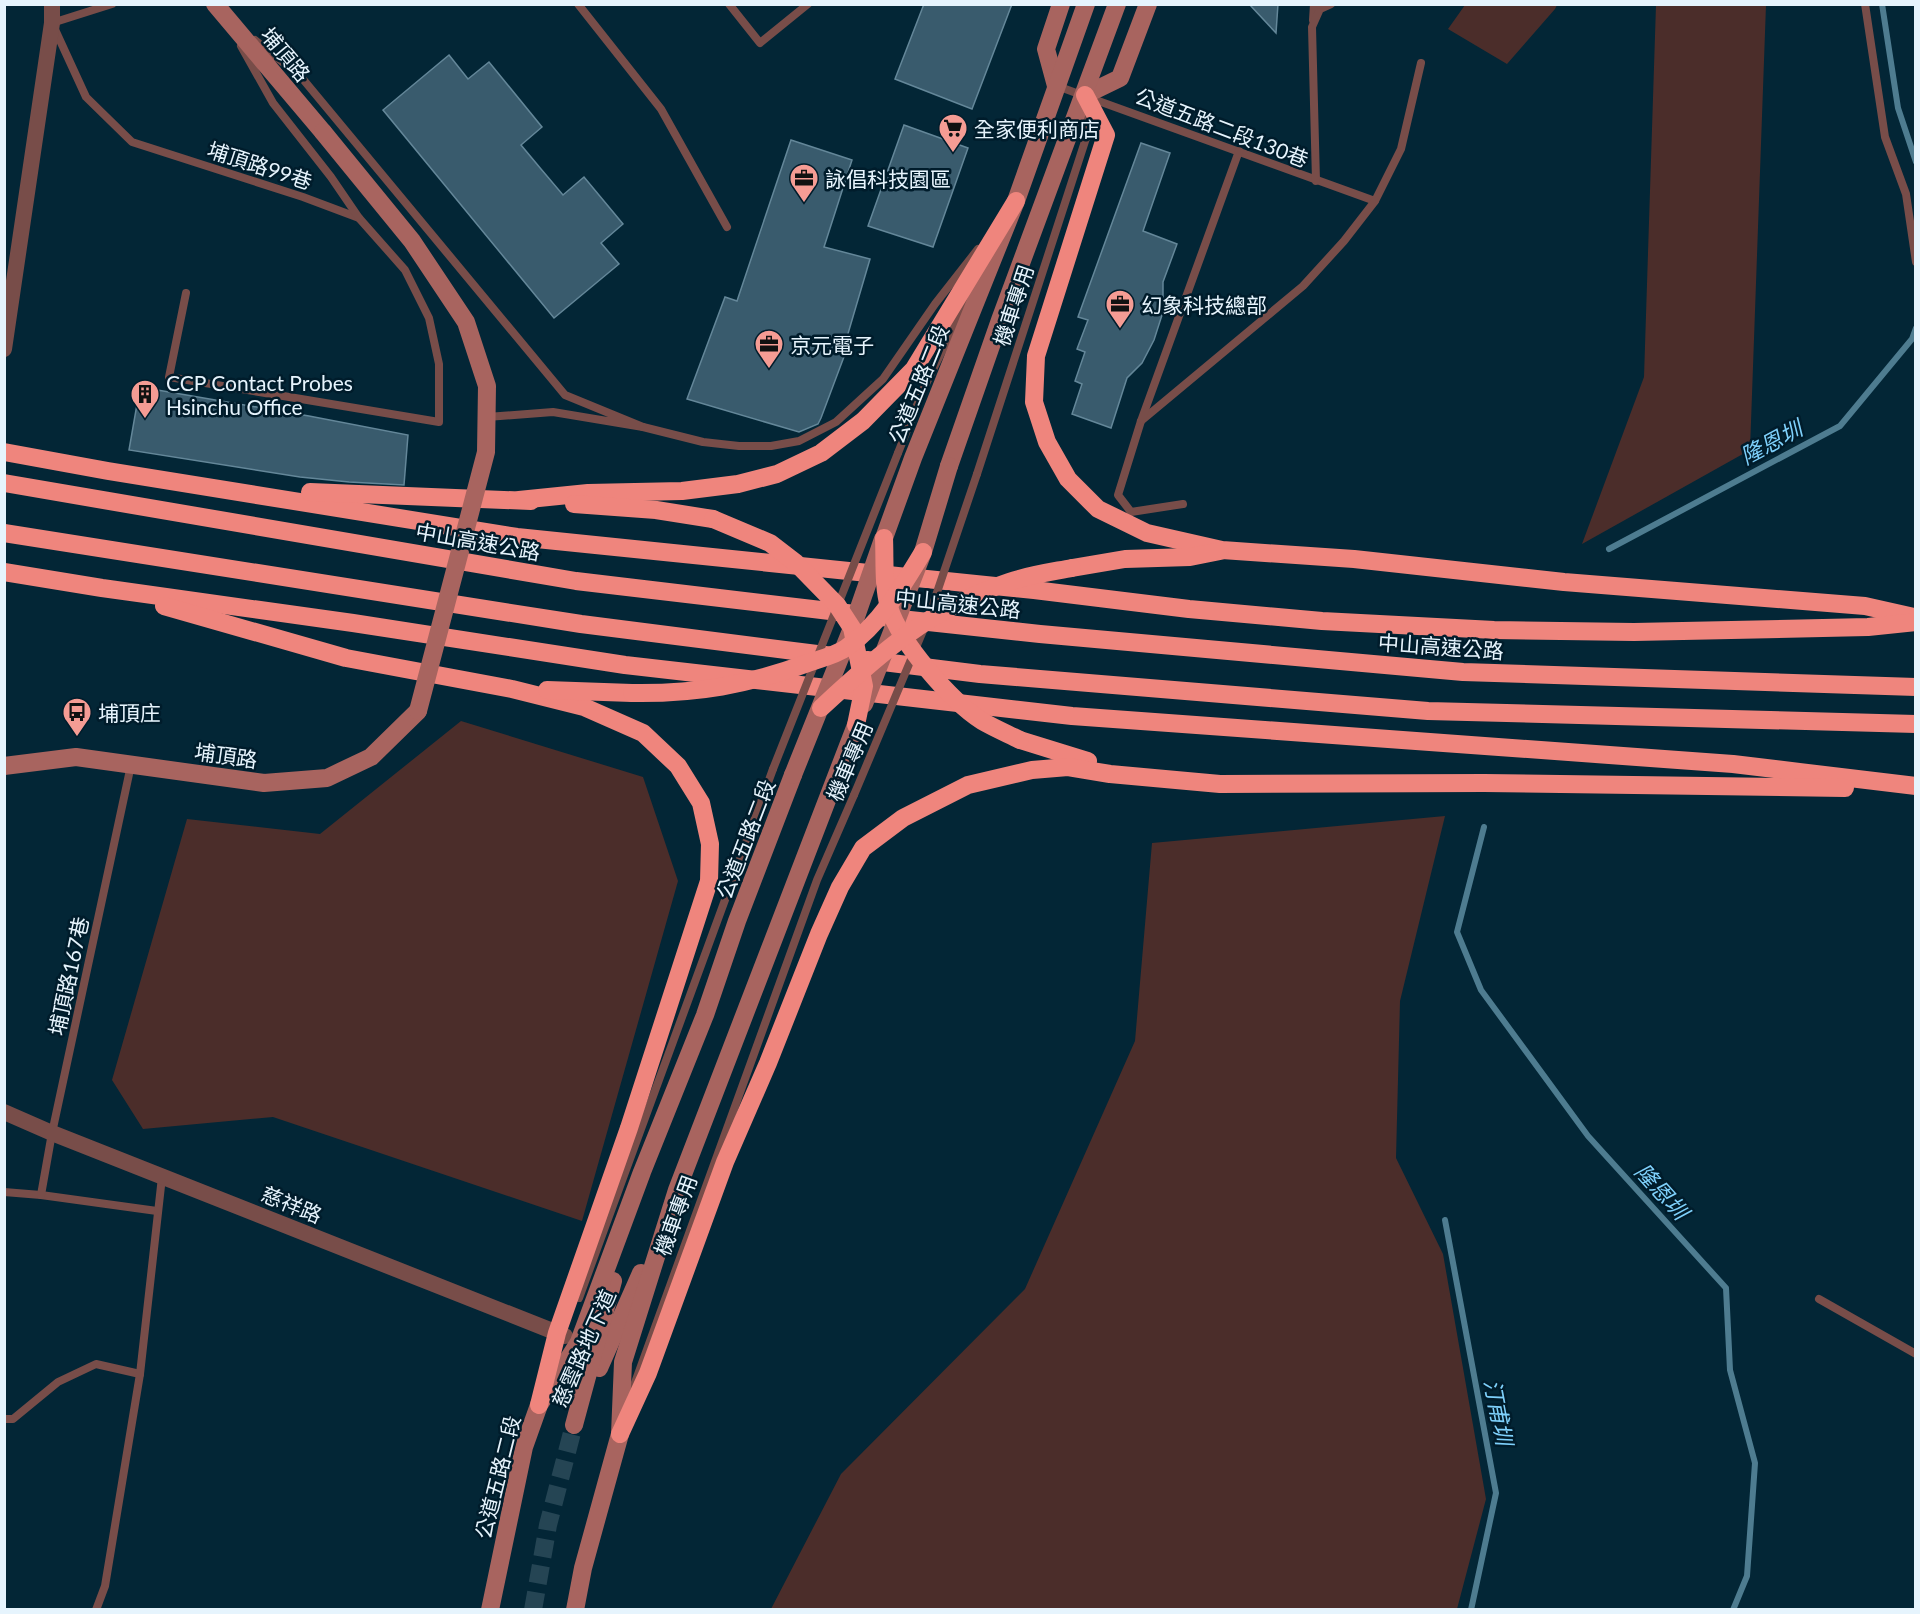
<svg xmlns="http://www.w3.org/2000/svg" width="1920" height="1614" viewBox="0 0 1920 1614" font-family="Lato,'Noto Sans TC',sans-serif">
<rect width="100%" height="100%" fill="#032636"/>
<!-- green -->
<g fill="#4b2d2a">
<path d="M1465,5V4L1557,5L1555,9L1507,64L1448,29Z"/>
<path d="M1656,5H1766L1750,450L1582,544L1644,377Z"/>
<path d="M461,721L643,777L678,881L582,1221L273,1117L143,1129L112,1080L187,819L320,834Z"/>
<path d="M1445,816L1400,1001L1396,1158L1443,1254L1486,1499L1457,1609H771L841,1474L1025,1289L1135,1041L1152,843Z"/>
</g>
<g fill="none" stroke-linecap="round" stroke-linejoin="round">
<!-- stream -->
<g stroke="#4e7c90" stroke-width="6">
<path d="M1882,4L1898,108L1916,162"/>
<path d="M1609,549L1840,426L1912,339L1916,328"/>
<path d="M1484,827L1457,932L1481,990L1588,1136L1726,1288L1730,1370L1755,1463L1747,1576L1733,1610"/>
<path d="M1445,1220L1496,1493L1471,1610"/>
</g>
</g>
<!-- building -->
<g fill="#395b6d" stroke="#648799" stroke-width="1.5">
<path d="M924,4H1012L972,109L895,79Z"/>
<path d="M1249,4H1278L1276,33Z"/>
<path d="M449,55L468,79L489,62L542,127L521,145L541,169L563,195L584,177L623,224L601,243L619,264L554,318L383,110Z"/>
<path d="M904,125L968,148L933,247L868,226Z"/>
<path d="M791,140L852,160L824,247L870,259L847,337L851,338L821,418L818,424L799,432L687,399L725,297L737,301Z"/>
<path d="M1141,143L1170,153L1143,231L1177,244L1163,282V312L1154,340L1142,363L1127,378L1111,428L1072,414L1082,384L1075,381L1085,352L1077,349L1088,320L1078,317Z"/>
<path d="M140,387L309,416L408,435L404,485L349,482L300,477L129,450Z"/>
</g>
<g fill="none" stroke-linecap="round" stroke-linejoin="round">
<!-- secondary-tunnel -->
<path stroke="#254554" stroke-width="18" stroke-dasharray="18 9" stroke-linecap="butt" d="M533,1610L548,1525L574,1425"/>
<!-- lane -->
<g stroke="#784d49" stroke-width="8">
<path d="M112,4L52,23L86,97L132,142L303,197L359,218L405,270L429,318L439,364V422L169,377L186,293"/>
<path d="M578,4L661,109L727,227"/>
<path d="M729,4L760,43L808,4"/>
<path d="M1865,4L1885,137L1906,194L1916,262"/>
<path d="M1313,20L1314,4"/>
<path d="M255,40L302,78L565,395L643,427L553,412L487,417"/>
<path d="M241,46L273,103L331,177L359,218"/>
<path d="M1057,86L1375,201"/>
<path d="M1316,181L1312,27L1320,9L1331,4"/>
<path d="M1141,421L1303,286L1344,241L1375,201L1401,149L1421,63"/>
<path d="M643,427L703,442L739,446H771L799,441L836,422L883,379L935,304L978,249"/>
<path d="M898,453L923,390L968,298"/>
<path d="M977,474L1089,129L1087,110"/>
<path d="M1183,504L1131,512L1118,495L1141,421L1239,151"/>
<path d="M4,1192L41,1195L157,1211"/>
<path d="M41,1195L52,1133L131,765"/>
<path d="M579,1298L773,769"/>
<path d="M1819,1299L1916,1354"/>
<path d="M633,1388L817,880L854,795"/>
<path d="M4,1419H13L58,1382L96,1364L140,1374"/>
<path d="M96,1610L105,1586L140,1374L162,1177"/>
</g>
<!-- street -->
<g stroke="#784d49" stroke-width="16">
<path d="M4,349L52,23V4"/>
<path d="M4,1112L52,1133L565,1336"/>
</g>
<!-- secondary -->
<g stroke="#a8645f" stroke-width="18">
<path d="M215,4L323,132"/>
<path d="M1056,86L1046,49L1061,4"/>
<path d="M1085,95L1120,78L1148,4"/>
<path d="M949,466L1000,320L1117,4"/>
<path d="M884,538L913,458L1016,201L1086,4"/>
<path d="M4,766L76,757L264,783L327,778L371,757L418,711"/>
<path d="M599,1368L641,1273"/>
<path d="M574,1425L613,1281"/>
<path d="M490,1610L524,1447L539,1405L579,1342L642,1172L705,1015L737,921L793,775"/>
<path d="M575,1610L583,1568L620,1434L623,1362L677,1190L856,725"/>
</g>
<!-- highway -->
<g stroke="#ef857d" stroke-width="18">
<path d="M1085,95L1106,135L1036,356L1034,402L1047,442L1068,479L1098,509L1147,533L1222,550L1354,559L1564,582L1865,606L1914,617"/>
<path d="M4,452L108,471L517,537L1034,590L1189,609L1322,621L1494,630L1634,632L1868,627L1916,622"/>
<path d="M4,483L576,581L855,614"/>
<path d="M310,492L531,501"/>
<path d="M519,500L588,493L682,491L738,484L777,474L821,453L863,421L914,369L1016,201"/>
<path d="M574,504L656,510L713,519"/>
<path d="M4,533L581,624L833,656"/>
<path d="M1072,568L1125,559L1190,557L1220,551"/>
<path d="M4,572L102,588L353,623L625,665L1072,716L1733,764L1916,786"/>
<path d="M164,606L346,658L512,689L584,707L643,733L678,766L701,803L710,844L709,881L629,1128L557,1333L539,1405"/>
<path d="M882,617L1040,634L1463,672L1916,687"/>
<path d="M867,660L980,674L1428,711L1916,724"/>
<path d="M547,690L632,693"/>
<path d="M1020,740L1088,761"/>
<path d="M620,1434L648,1373L725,1162L768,1063L819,934L840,887L863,848L903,818L968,785L1032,770L1068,767L1110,774L1220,784L1484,783L1845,788"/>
</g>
<!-- lane-bridge -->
<g stroke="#784d49" stroke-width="8">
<path d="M773,769L898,453"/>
<path d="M854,795L928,619L977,474"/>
</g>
<!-- secondary-bridge -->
<g stroke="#a8645f" stroke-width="18">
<path d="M323,132L412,241L466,322L487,386L486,452L418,711"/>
<path d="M864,704L923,552L949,466"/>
<path d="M793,775L852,628L883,539"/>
</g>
<!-- highway-bridge -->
<g stroke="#ef857d" stroke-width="18">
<path d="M713,519L770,543L796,563L837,605L852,628L864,686L856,725"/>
<path d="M884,538C885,560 883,586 889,607C900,643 951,701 982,721C994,728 1008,734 1020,740"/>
<path d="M632,693C697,694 747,685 808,663C820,659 836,655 846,648C880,624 902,587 923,552"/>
<path d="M821,708C880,653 931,608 1009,582C1029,575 1051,572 1072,568"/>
</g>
</g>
<!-- icons -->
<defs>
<g id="supermarket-pin" transform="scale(1.5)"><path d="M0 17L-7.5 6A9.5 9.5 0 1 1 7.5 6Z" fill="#f59c94" stroke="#001c2b"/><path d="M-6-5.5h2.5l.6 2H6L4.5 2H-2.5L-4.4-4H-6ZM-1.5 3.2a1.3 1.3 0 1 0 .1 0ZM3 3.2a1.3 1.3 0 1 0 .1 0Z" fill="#111"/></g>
<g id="office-pin" transform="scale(1.5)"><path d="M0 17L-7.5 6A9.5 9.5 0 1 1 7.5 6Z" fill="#f59c94" stroke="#001c2b"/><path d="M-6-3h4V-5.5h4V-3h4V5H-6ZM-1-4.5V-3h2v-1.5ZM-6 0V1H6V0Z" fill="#111"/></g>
<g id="building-pin" transform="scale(1.5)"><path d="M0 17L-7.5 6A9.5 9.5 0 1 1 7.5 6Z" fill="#f59c94" stroke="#001c2b"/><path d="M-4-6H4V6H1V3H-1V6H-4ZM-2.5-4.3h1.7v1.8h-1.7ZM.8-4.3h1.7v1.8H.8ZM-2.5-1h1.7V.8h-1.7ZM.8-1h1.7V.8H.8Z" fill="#111"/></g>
<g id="bus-pin" transform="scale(1.5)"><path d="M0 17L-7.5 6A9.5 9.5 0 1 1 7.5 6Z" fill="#f59c94" stroke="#001c2b"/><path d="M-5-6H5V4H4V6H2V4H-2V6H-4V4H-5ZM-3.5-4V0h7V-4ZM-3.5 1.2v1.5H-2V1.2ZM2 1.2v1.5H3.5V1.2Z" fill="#111"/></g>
</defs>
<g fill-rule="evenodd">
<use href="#supermarket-pin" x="953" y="128"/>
<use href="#office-pin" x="804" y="178"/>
<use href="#office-pin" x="1120" y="304"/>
<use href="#office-pin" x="769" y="344"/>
<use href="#building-pin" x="145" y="394"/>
<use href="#bus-pin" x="77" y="712"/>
</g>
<g text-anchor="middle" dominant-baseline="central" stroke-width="5" stroke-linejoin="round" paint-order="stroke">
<!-- street labels -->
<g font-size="21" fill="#e6f4fd" stroke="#001c2b">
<text transform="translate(286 54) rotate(50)">埔頂路</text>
<text transform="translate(1222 127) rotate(21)">公道五路二段130巷</text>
<text transform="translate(260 165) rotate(18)">埔頂路99巷</text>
<text transform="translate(1013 305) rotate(-72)">機車專用</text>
<text transform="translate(918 384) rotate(-68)">公道五路二段</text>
<text transform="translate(478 541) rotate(10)">中山高速公路</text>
<text transform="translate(958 603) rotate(6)">中山高速公路</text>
<text transform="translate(1441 646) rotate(4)">中山高速公路</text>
<text transform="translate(226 755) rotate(8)">埔頂路</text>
<text transform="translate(849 761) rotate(-67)">機車專用</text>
<text transform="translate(745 839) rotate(-69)">公道五路二段</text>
<text transform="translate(68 976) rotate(-78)">埔頂路167巷</text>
<text transform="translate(292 1204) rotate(22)">慈祥路</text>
<text transform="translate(675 1215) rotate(-70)">機車專用</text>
<text transform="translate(583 1348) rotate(-66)">慈雲路地下道</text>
<text transform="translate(497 1477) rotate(-76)">公道五路二段</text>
</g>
<!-- poi labels -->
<g font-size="21" fill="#e6f4fd" stroke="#001c2b" text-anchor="start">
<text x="974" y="128">全家便利商店</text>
<text x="825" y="178">詠倡科技園區</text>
<text x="1141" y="304">幻象科技總部</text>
<text x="790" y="344">京元電子</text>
<text x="166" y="382">CCP Contact Probes<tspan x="166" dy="24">Hsinchu Office</tspan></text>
<text x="98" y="712">埔頂庄</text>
</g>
<!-- water labels -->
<g font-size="22" font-style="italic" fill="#7ed1fc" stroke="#001c2b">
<text transform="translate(1771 442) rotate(-28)">隆恩圳</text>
<text transform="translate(1662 1191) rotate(48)">隆恩圳</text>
<text transform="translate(1499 1412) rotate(79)">汀甫圳</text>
</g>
</g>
<!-- border -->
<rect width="1920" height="1614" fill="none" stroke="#e6f4fd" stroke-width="12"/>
</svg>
